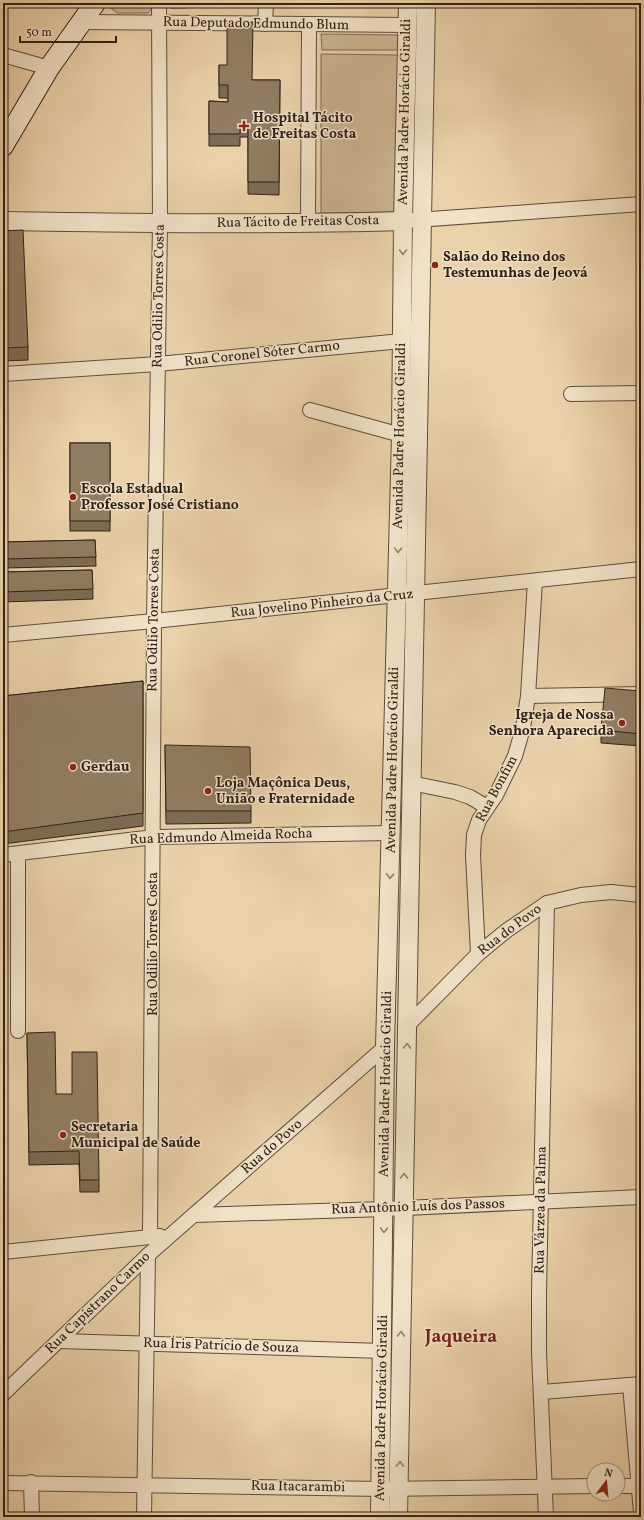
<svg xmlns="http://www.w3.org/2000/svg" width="644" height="1520" viewBox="0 0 644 1520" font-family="Vollkorn,serif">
<rect width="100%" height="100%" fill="#ead1a9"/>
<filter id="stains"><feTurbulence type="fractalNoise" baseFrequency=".005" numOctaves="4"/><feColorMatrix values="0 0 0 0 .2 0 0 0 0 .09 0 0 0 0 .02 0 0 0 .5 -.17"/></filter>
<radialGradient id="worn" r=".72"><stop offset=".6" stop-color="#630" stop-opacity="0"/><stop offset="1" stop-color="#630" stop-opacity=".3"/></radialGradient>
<!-- green -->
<g fill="#cab390" stroke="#7d6a54">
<path d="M109,3H155V5L148,13H117L107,5Z"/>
<path d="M321,34L400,35V50H322Z"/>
<path d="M321,54L398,55L395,212L321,213Z"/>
</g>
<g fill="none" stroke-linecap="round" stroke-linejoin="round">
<!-- minor casing -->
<g stroke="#5e4d3c" stroke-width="16">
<g id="minor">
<path d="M81,22L407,25"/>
<path d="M265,24L266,3"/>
<path d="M3,55L49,68"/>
<path d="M403,221L641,204"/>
<path d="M308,223L309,24"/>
<path d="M3,374L158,364L402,341"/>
<path d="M571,394L641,393"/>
<path d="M310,410L401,435"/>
<path d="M3,635L154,621L641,569"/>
<path d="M528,696L641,694"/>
<path d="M411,783L455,792L470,797L487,807"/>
<path d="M3,855L154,837L391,833"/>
<path d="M478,954L473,855L474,835L479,820L496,795L515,756L523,728L528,696L535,581"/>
<path d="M407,1026L478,954L506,931L547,903L581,895L611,892L641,895"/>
<path d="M18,1031V854"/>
<path d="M195,1215L384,1209L641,1197"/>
<path d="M150,1237L154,621L160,223L159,3"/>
<path d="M3,1252L160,1236"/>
<path d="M59,1341L383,1351"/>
<path d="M630,1385L641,1513"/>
<path d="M542,1392L641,1384"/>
<path d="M3,1394L148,1255L385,1047"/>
<path d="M31,1482L32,1517"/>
<path d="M3,1483L381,1489L594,1486"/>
<path d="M618,1486H638"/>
<path d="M144,1517L148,1255"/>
<path d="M546,1517L539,1353V1293L547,903"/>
</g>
</g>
<!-- tertiary casing -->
<g stroke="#5e4d3c" stroke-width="20">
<g id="tertiary">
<path d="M3,221C136,223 270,225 403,221"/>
<path d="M380,1517L385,1047L401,435L403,221L408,3"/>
<path d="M398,1517L426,3"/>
</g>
</g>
<!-- secondary casing -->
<g stroke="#302118" stroke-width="22">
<path id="secondary" d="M3,146L49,68L95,3"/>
</g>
<!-- minor -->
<use href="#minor" stroke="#f1e1c7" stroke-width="14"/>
<!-- tertiary -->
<use href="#tertiary" stroke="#f1e1c7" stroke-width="18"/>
<!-- secondary -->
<use href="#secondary" stroke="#f1e1c7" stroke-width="20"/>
</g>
<!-- wall -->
<g fill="#7d6c55" stroke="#302118">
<path d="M171,3H220V7L171,8Z"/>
<path d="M219,65L252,80H280L279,195L248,194V137H240V146H209V101L228,102V98H219Z"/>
<path d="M3,231L28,347V360L4,361L3,327Z"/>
<rect x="70" y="443" width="40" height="88"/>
<path d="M95,540L96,566L3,568V542Z"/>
<path d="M92,570L93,599L3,602V572Z"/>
<path d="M143,681V826L3,844V696Z"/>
<path d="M641,691V746L601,743V730Z"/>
<path d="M165,745L251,811V823L166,824Z"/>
<path d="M27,1033L56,1094L99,1180V1192H80L79,1164L29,1165Z"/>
</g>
<!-- building -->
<g fill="#917d63" stroke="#302118">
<path d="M227,22H253L252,80H280L279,182H248V125H240V134H209V101L228,102V85H219V65H227Z"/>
<path d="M23,230L28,347L4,348L3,315V231Z"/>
<rect x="70" y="443" width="40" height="78"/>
<path d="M95,540L96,557L3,559V542Z"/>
<path d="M92,570L93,589L3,592V572Z"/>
<path d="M143,681V813L3,832V696Z"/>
<path d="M605,688L641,691V734L601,730Z"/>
<path d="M165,745L250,747L251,811H166Z"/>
<path d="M55,1032L56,1094H72V1052H97L99,1180H80L79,1151L29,1152L27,1033Z"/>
</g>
<!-- one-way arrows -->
<defs><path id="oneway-chevron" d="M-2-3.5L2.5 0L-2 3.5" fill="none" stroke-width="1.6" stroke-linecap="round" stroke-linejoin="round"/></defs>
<g stroke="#908170">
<use href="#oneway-chevron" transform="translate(403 252) rotate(91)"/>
<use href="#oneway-chevron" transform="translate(398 550) rotate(92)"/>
<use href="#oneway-chevron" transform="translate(390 876) rotate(92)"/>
<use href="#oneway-chevron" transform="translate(407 1046) rotate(-89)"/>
<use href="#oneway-chevron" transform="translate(404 1176) rotate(-89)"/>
<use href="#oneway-chevron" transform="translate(384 1230) rotate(91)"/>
<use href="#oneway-chevron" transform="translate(401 1334) rotate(-89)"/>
<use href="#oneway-chevron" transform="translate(400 1464) rotate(-89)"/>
</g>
<!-- markers -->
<g fill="#8f2418" stroke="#f1e1c7" stroke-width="1.5">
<path d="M242 120h4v4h4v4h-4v4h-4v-4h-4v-4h4z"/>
<circle cx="435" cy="265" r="4"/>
<circle cx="73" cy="497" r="4"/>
<circle cx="622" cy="723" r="4"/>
<circle cx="73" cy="767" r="4"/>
<circle cx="208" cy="791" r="4"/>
<circle cx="63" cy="1135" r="4"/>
</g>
<g text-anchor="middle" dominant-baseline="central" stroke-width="3" stroke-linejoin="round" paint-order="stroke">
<!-- street labels -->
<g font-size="14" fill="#302118" stroke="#f1e1c7">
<text transform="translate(256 24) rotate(1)">Rua Deputado Edmundo Blum</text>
<text transform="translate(405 112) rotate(-89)">Avenida Padre Horácio Giraldi</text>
<text transform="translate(298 222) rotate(-1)">Rua Tácito de Freitas Costa</text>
<text transform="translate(159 296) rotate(-89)">Rua Odilio Torres Costa</text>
<text transform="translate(262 354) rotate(-6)">Rua Coronel Sóter Carmo</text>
<text transform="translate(400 436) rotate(-89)">Avenida Padre Horácio Giraldi</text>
<text transform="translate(322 604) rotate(-6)">Rua Jovelino Pinheiro da Cruz</text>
<text transform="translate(154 620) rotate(-89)">Rua Odilio Torres Costa</text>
<text transform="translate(393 760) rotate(-89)">Avenida Padre Horácio Giraldi</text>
<text transform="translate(497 789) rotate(-62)">Rua Bonfim</text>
<text transform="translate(221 837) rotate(-2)">Rua Edmundo Almeida Rocha</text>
<text transform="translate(510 930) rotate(-37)">Rua do Povo</text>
<text transform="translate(153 944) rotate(-90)">Rua Odilio Torres Costa</text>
<text transform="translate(386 1084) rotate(-89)">Avenida Padre Horácio Giraldi</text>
<text transform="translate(272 1147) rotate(-41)">Rua do Povo</text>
<text transform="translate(418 1207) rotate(-2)">Rua Antônio Luís dos Passos</text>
<text transform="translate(541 1210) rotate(-89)">Rua Várzea da Palma</text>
<text transform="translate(98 1303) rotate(-44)">Rua Capistrano Carmo</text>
<text transform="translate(221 1346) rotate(2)">Rua Íris Patrício de Souza</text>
<text transform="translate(382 1408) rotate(-89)">Avenida Padre Horácio Giraldi</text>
<text transform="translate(298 1487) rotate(1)">Rua Itacarambi</text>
</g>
<!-- poi labels -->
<g font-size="14" font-weight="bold" fill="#302118" stroke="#f1e1c7" text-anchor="start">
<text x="253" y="118">Hospital Tácito<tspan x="253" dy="16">de Freitas Costa</tspan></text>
<text x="443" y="257">Salão do Reino dos<tspan x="443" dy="16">Testemunhas de Jeová</tspan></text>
<text x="81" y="489">Escola Estadual<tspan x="81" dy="16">Professor José Cristiano</tspan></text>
<text x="614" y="715" text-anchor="end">Igreja de Nossa<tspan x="614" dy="16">Senhora Aparecida</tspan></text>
<text x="81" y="767">Gerdau</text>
<text x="216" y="783">Loja Maçônica Deus,<tspan x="216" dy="16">União e Fraternidade</tspan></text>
<text x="71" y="1127">Secretaria<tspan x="71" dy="16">Municipal de Saúde</tspan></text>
</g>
<!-- district labels -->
<g font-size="18" font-weight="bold" fill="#7a1f14" stroke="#f1e1c7">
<text x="461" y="1337">Jaqueira</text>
</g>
</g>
<!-- margin -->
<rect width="644" height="1520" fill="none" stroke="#ead1a9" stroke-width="16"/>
<rect x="4" y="4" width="636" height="1512" fill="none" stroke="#302118" stroke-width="2"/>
<rect x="8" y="8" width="628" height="1504" fill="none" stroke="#302118"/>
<!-- north arrow -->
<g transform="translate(606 1482) rotate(16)"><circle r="19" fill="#f1e1c7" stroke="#a49481"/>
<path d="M0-3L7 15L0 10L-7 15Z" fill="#8f2418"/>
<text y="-6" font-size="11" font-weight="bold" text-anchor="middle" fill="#302118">N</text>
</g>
<!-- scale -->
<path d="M20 36v6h96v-6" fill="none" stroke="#302118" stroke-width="2"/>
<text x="26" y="36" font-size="12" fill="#302118" stroke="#f1e1c7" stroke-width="3" paint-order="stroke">50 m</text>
<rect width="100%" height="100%" filter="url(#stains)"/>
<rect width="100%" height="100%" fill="url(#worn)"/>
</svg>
